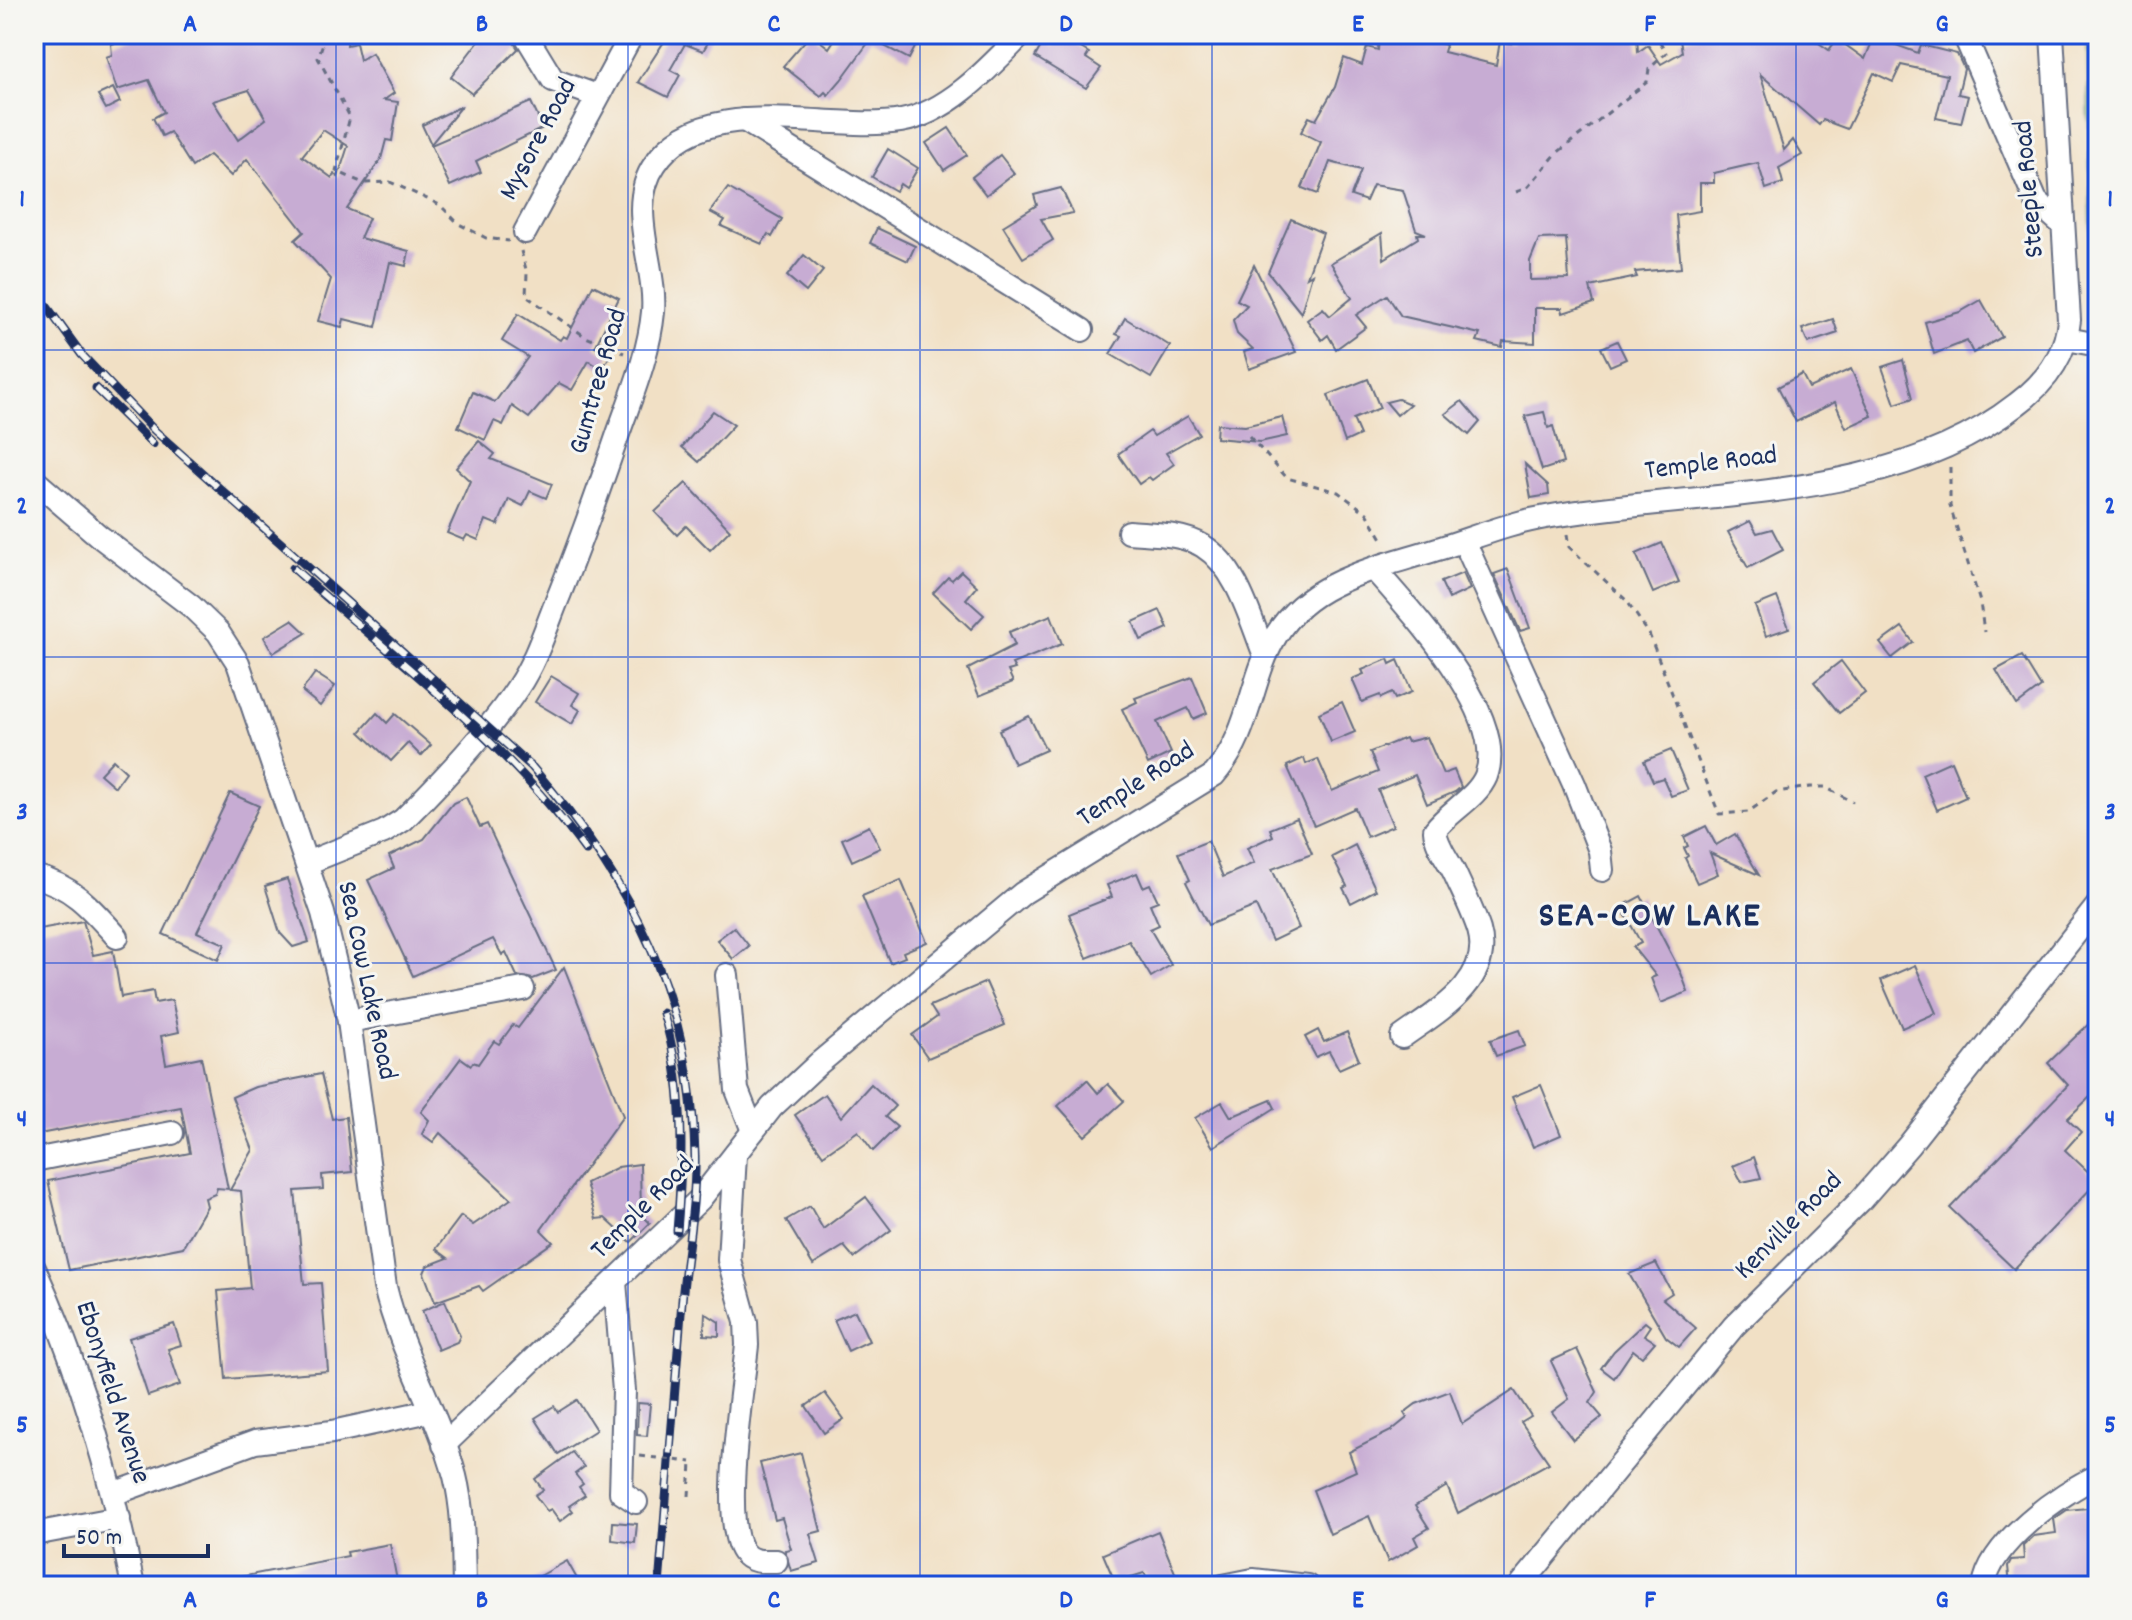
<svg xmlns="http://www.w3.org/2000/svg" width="2132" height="1620" viewBox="0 0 2132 1620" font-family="Dekko,sans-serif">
<rect width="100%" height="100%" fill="#f6f6f2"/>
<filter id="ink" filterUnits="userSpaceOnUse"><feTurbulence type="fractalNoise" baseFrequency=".0125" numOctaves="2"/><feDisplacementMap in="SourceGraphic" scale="16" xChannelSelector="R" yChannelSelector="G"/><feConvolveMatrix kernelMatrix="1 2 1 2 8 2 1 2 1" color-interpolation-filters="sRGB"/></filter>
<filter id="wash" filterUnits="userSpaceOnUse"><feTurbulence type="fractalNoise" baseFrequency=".006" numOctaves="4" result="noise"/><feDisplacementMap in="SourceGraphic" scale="32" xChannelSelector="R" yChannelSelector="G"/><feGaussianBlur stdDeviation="1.8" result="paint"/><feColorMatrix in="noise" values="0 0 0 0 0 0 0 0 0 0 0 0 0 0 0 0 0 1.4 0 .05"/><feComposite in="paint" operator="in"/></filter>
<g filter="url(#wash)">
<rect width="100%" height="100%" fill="#f1e0c5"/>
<!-- forest -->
<path fill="#82bb78" stroke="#4e756b" stroke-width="2" d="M2087,34H2098V276L2092,278Z"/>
<g id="blocks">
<!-- building -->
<g fill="#c7acd3" fill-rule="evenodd">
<path d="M148,34H348L347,45L356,43L360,60L372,53L394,93L384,100L398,102L392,141L386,140L381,159L347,209L369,218L360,238L409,251L406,266L390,262L376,327L344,319L342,327L318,321L331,279L295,240L304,232L247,159L231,176L209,155L192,167L170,132L162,136L153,118L164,112L149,80L117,90L106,57L112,55L111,44ZM249,90L266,119L238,140L213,101ZM323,130L348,146L338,177L334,174L332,178L302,156Z"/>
<path d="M484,34H509L518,49L472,94L451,77Z"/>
<path d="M669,34H713L703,51L685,44L670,70L680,75L668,97L638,82Z"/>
<path d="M811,34L829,48L838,34H922L909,59L871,39L841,80L828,95L825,92L821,96L783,66Z"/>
<path d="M1379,34H1425L1424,38L1446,45L1444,52L1496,65L1500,41L1511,43V34H1637L1638,52L1648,45L1661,64L1682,52L1680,40L1710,34H1806L1829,50L1837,39L1865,59L1874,37L1918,53L1921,45L1957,54L1964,69L1958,94L1968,96L1961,123L1936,118L1947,75L1901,65L1893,82L1874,73L1847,129L1823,120L1819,125L1760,74L1784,150L1793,140L1802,155L1779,168L1783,183L1766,189L1758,163L1714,173V183H1700V211L1676,215L1681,268L1635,272L1637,277L1590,287L1594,303L1563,313L1562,308H1535V343L1503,341L1502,347L1477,341L1480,334L1401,316L1387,295L1356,315L1366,327L1336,349L1328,335L1322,340L1307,320L1323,308L1330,316L1352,298L1331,263L1382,233L1384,259L1418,238L1417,234H1426L1416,230L1403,190L1373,185L1366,201L1351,196L1361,170L1330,162L1318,194L1302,188L1321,142L1301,132L1309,117L1316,120L1335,87L1344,58L1362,65L1367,47L1378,50ZM1566,238L1569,279L1530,280V261L1539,239Z"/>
<path d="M1061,36L1089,53L1086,58L1101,68L1086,88L1035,57L1044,41L1054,47Z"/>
<path d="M113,88L120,102L106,109L98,95Z"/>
<path d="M531,102L543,128L476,161L481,172L450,186L431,145Z"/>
<path d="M462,106L431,144L422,125Z"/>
<path d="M949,128L967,155L944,170L926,143Z"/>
<path d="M888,149L918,168L906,188L900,184L896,191L872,177Z"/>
<path d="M1000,155L1014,173L986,195L972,177Z"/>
<path d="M728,188L782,219L772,237L768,234L762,244L721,226L725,220L710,212Z"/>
<path d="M1061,188L1073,213L1041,219L1053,240L1023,258L1003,226L1037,205L1034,195Z"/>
<path d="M1291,219L1323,233L1307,277L1312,274L1301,313L1268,272Z"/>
<path d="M877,228L915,246L908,261L870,243Z"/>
<path d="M804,255L823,271L806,292L787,276Z"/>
<path d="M1254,265L1296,352L1249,369L1244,352L1253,349L1237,334L1233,320L1247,305L1237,300Z"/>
<path d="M593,285L619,298L595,347L610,356L602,369L589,361L572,390L559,383L529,418L512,406L503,425L494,421L485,440L458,427L473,392L495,402L528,357L502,341L518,314L560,340L563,336L567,338Z"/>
<path d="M1981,300L2002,337L1973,353L1967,341L1934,354L1925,322L1960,312Z"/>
<path d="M1125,318L1170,346L1151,378L1110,354L1121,336L1116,334Z"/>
<path d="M1833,319L1838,333L1808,343L1802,329Z"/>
<path d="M1617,341L1626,359L1610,366L1601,348Z"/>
<path d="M1903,360L1913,398L1895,404L1882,367Z"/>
<path d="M1851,369L1872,416L1846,428L1835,402L1796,422L1778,387L1802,374L1809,388Z"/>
<path d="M1368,379L1380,408L1353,419L1360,435L1345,442L1328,395Z"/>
<path d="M1398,399L1410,404L1397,415L1386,402Z"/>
<path d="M1462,401L1480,422L1469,435L1445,414Z"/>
<path d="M713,411L734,425L699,462L682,447Z"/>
<path d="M1544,412L1548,428L1553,426L1563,463L1542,470L1525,416Z"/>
<path d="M1188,416L1199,434L1166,453L1174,464L1152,480L1149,477L1139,484L1118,454L1150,431L1154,436Z"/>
<path d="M1282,417L1287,436L1260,442L1216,438L1217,424L1245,426Z"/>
<path d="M479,441L495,454L491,459L552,484L546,498L530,491L523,506L509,499L498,525L486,520L478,540L467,535L464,540L447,533L470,481L456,468Z"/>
<path d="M1525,464L1548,485L1549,495L1531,498Z"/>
<path d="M686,483L730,530L710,550L686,526L677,535L655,512Z"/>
<path d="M1750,521L1757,533L1772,529L1783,550L1748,568L1728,532Z"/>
<path d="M1662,543L1679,582L1653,593L1636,554Z"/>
<path d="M1508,569L1530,628L1520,631L1494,574Z"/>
<path d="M961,571L977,586L966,599L984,615L971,629L933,593L948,577L952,580Z"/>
<path d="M1463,573L1470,589L1449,599L1441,582Z"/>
<path d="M1777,597L1789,628L1766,636L1755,606Z"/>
<path d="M1160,610L1168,628L1141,640L1133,622Z"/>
<path d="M1051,615L1062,644L1012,664L1015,669L1008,671L1013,682L979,696L968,669L1015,645L1009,632Z"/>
<path d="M292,620L306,633L273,653L264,637Z"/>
<path d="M1902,627L1913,642L1892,658L1880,643Z"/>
<path d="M2022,656L2041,687L2017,705L1996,670Z"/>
<path d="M1388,659L1390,664L1398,660L1412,692L1395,699L1392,693L1381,698L1380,695L1362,702L1352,679L1364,674L1362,670Z"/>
<path d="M1841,661L1865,693L1839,713L1814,682Z"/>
<path d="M315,673L335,686L320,706L302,691Z"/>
<path d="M551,676L579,693L572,705L580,710L572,724L535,702Z"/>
<path d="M1192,677L1207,713L1193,719L1188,708L1157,722L1171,753L1148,764L1122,709L1137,702L1135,698Z"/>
<path d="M1342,702L1355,732L1331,742L1319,713Z"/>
<path d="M377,713L387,723L395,714L431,745L421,756L408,743L391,761L360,732Z"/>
<path d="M1029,716L1046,750L1014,764L999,730Z"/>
<path d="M1427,737L1443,774L1454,770L1461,787L1455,792L1427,804L1415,775L1378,790L1393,826L1367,837L1355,808L1314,826L1287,766L1304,758L1306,764L1318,759L1332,791L1378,772L1370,752L1405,738L1407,742Z"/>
<path d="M1671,750L1688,790L1671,796L1663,778L1653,781L1644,761Z"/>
<path d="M113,760L126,772L115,787L100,774Z"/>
<path d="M1951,761L1966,797L1937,810L1922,774Z"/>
<path d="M230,793L259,806L197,932L225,944L218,960L163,934Z"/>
<path d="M466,797L480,827L487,824L556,970L533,979L517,976L506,952L502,955L493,939L413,976L368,880L394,868L389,856L424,839L453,803Z"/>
<path d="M1297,818L1312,854L1272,869L1299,928L1272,941L1256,906L1208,925L1186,882L1190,880L1178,853L1208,841L1223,877L1254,863L1247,848L1273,836L1270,829Z"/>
<path d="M869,826L880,848L852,861L842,839Z"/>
<path d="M1706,826L1716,845L1735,834L1759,875L1710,853L1718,874L1697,883L1685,858L1688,856L1684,848L1688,846L1684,837Z"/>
<path d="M1355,845L1376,890L1351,903L1343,888L1347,886L1332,857Z"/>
<path d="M1137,873L1143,887L1150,884L1158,901L1150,904L1159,925L1150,929L1171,965L1151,977L1129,941L1087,958L1069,914L1112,897L1107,885Z"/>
<path d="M287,879L309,942L293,947L280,933L265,886Z"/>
<path d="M901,880L927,942L903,952L905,957L890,963L862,896Z"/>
<path d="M1641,896L1681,973L1688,992L1661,1003L1651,978L1656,976L1633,947L1641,943L1621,907Z"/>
<path d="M83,921L93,955L113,951L121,997L153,991L155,1003L172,1000L179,1032L161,1036L166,1064L201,1057L228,1189L217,1188L215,1194L205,1198L207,1206L183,1247L69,1270L48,1181L190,1153L181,1107L34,1135V930Z"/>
<path d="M734,927L749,946L733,959L717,940Z"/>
<path d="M1915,965L1936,1013L1902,1028L1881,980Z"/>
<path d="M564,967L623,1116L541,1230L553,1242L483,1291L479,1286L435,1302L424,1273L427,1266L448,1258L436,1249L461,1216L473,1225L511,1199L440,1133L433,1142L422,1134L429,1120L421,1112L461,1058L471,1065L473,1062L478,1064L494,1041L499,1044L513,1025L518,1028Z"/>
<path d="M986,982L1005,1025L928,1058L912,1035L937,1017L930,1006Z"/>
<path d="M2098,1015V1105L2090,1097L2067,1119L2081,1132L2065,1150L2098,1181L2014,1269L1950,1208L2068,1085L2048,1063Z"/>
<path d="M1318,1030L1324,1042L1347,1032L1359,1060L1339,1069L1329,1051L1316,1057L1305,1037Z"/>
<path d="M1519,1030L1525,1046L1496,1056L1490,1040Z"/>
<path d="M321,1074L332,1119L346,1117L352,1172L322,1175L323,1189L295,1191L304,1284L321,1283L328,1371L226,1379L218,1291L250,1288L241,1191L230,1190L253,1150L232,1097L255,1087Z"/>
<path d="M1087,1080L1098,1093L1108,1084L1124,1101L1085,1136L1058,1106Z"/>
<path d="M871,1084L895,1106L885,1117L897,1127L873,1151L858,1131L823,1155L795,1115L825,1094L841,1117Z"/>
<path d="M1541,1085L1561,1135L1533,1147L1512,1097Z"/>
<path d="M1271,1100L1275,1108L1213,1147L1195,1118L1222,1102L1231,1117Z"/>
<path d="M1754,1157L1761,1178L1742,1182L1733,1166Z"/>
<path d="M640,1164L641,1214L650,1223L631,1242L605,1218L596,1219L586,1183L618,1167Z"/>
<path d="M866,1197L891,1230L854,1258L844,1246L813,1265L786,1220L810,1206L823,1229Z"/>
<path d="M1656,1263L1672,1293L1663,1299L1696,1328L1679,1347L1666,1337L1629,1274Z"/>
<path d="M445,1301L460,1336L457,1342L438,1350L422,1311Z"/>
<path d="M855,1311L869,1341L848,1351L834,1320Z"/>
<path d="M705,1313L719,1322V1336L704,1335Z"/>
<path d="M1645,1322L1650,1326L1644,1335L1655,1342L1642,1357L1633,1350L1614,1378L1601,1368L1614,1351Z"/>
<path d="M174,1324L181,1345L168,1349L180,1385L148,1396L129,1338Z"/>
<path d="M1577,1349L1597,1392L1590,1403L1602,1417L1573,1440L1552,1412L1569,1399L1551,1361Z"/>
<path d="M1514,1390L1531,1416L1521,1422L1549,1463L1458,1513L1447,1486L1415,1506L1429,1528L1414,1537L1418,1545L1388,1562L1369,1516L1330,1534L1313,1490L1356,1471L1349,1452L1391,1431L1407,1418L1404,1413L1416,1404L1450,1391L1462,1424Z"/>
<path d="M825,1393L844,1419L824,1433L806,1406Z"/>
<path d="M577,1400L596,1430L558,1454L535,1418L554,1406L558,1412Z"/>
<path d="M638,1403L650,1404L647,1436L637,1435Z"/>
<path d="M572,1452L584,1467L575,1474L583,1484L579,1487L585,1495L569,1506L573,1511L560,1521L551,1509L547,1511L535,1495L543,1490L535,1479Z"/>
<path d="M801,1453L821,1531L810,1534L819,1563L791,1571L785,1550L791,1549L782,1518L775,1520L760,1463Z"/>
<path d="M2098,1507V1586H2010L2008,1566L2011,1560L2024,1559L2023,1546L2034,1536L2056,1533L2054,1519L2067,1510Z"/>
<path d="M613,1522L637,1524L635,1543L612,1540Z"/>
<path d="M1158,1531L1178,1580L1153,1586L1144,1573L1115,1582L1103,1554Z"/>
<path d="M390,1544L398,1586H235V1578L348,1556L347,1552Z"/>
<path d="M567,1561L581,1586H522Z"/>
</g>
</g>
</g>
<g filter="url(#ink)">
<use href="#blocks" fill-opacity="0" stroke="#666d82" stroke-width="2"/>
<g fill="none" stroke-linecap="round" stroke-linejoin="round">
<!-- minor casing -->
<g stroke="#666d82" stroke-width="26">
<g id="minor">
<path d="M525,34L553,80L597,96"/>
<path d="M1964,34L2036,201L2062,224"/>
<path d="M744,120L1082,330"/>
<path d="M525,232L632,34"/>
<path d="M2067,339L2098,345"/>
<path d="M34,480L99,536L191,606L218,632L238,663L323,913L349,1021L385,1287C401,1353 437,1411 455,1476C464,1512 463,1550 464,1586"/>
<path d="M1129,532C1152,534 1182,533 1203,546C1237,567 1250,618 1264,653"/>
<path d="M1464,541L1574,784L1600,851L1602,870"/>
<path d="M1374,569C1411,612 1509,715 1486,776C1477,798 1449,811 1435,830C1436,846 1448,859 1455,874C1463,892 1473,911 1479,930C1494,981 1435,1013 1402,1037"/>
<path d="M309,862L384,832L403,820C440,783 490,730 518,687C537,659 547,624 560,593C581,540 600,487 618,434C632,394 649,354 653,312C657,265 625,207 655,164C704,90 828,133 901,121C948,113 990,67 1022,34"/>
<path d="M34,876C73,886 91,908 117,937"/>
<path d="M727,975L737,1090L753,1131"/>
<path d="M349,1021L523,989"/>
<path d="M735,1155L729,1260L746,1322L747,1345C743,1388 720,1520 743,1552C751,1563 763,1561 776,1561"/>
<path d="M34,1160L172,1133"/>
<path d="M34,1268C81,1370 111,1476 133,1586"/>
<path d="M615,1282L624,1391L621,1492L636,1502"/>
<path d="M444,1445L700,1199L772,1107L818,1064L1023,893L1214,775C1268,713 1240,631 1333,585C1367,568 1405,559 1441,548C1476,537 1510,523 1546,517C1700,490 1890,504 2017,404C2045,383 2066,356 2069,320L2052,34"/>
<path d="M113,1494L255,1442L332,1432L430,1411"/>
<path d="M34,1534L119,1518"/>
<path d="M1223,1586L1253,1580L1307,1586"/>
<path d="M1520,1586L1734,1326L1860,1201L1909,1145L2098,905"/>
<path d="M1984,1586C1990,1543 2060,1493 2098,1476"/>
</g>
</g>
<!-- path -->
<g stroke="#666d82" stroke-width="3" stroke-dasharray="6 6" stroke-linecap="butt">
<path d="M326,34L318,58L350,117L336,171L363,183L390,182L440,205L459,224L486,238L509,241"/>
<path d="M1516,192L1527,188L1557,153L1647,82L1649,69L1666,53L1656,34"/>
<path d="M521,251L527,273L526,296L586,337L624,353"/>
<path d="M1249,436L1287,478L1338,492L1367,513L1384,542"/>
<path d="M1950,467V506L1980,602L1984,632"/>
<path d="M1567,534L1569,547L1627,601L1649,634L1719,814L1748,812L1776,792L1810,787H1825L1853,802"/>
<path d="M689,1496L691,1462"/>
</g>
<!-- minor -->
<use href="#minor" stroke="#fff" stroke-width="22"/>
<!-- rail casing -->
<g stroke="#1b2f5e" stroke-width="9">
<g id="rail">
<path d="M34,289L82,355L154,430L532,767C633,883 691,999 695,1156C696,1204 686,1253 682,1301C674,1396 667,1491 659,1586"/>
<path d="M96,388L153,444"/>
<path d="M293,568C393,657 507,742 586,851"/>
<path d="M663,1013C685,1083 683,1159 677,1231"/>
</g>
</g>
<!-- rail -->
<use href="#rail" stroke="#f6f6f2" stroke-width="6" stroke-dasharray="18" stroke-linecap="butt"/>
<!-- path-bridge -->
<path stroke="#666d82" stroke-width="3" stroke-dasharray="6 6" stroke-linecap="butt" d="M640,1456L691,1462"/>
</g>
</g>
<!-- grid -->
<path fill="none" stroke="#1d4ed8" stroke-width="2" stroke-opacity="0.55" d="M336,34V1586M628,34V1586M920,34V1586M1212,34V1586M1504,34V1586M1796,34V1586M34,350H2098M34,657H2098M34,963H2098M34,1270H2098"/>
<g text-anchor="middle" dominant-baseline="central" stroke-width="6" stroke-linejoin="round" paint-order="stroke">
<!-- street labels -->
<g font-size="28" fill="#1b2f5e" stroke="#f6f6f2">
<text transform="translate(540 140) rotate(-62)">Mysore Road</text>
<text transform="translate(2031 189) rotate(-95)">Steeple Road</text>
<text transform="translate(600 382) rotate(-74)">Gumtree Road</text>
<text transform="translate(1711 465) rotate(-7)">Temple Road</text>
<text transform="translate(1137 786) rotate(-33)">Temple Road</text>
<text transform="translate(365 981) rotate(78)">Sea Cow Lake Road</text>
<text transform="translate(644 1209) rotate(-45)">Temple Road</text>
<text transform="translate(1790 1227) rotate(-45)">Kenville Road</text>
<text transform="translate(111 1393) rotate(72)">Ebonyfield Avenue</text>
</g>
<!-- district labels -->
<g font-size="36" font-weight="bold" letter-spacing="2" fill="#1b2f5e" stroke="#f6f6f2">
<text x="1650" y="918">SEA-COW LAKE</text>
</g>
</g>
<!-- margin -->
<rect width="2132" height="1620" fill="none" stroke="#f6f6f2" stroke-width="88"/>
<!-- scale -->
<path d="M64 1544v12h144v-12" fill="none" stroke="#1b2f5e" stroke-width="4"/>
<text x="76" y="1544" font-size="24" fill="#1b2f5e" stroke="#f6f6f2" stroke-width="6" paint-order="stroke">50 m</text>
<rect x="44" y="44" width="2044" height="1532" fill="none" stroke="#1d4ed8" stroke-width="3"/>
<g font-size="26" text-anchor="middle" font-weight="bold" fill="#1d4ed8">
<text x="190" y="31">A</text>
<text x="482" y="31">B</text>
<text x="774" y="31">C</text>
<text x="1066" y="31">D</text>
<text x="1358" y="31">E</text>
<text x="1650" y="31">F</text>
<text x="1942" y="31">G</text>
<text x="22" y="206">1</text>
<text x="2110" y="206">1</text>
<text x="22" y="513">2</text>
<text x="2110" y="513">2</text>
<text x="22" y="819">3</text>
<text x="2110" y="819">3</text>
<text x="22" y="1126">4</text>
<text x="2110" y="1126">4</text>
<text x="22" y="1432">5</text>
<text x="2110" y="1432">5</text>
<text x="190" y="1607">A</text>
<text x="482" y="1607">B</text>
<text x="774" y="1607">C</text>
<text x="1066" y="1607">D</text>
<text x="1358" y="1607">E</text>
<text x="1650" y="1607">F</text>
<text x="1942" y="1607">G</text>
</g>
</svg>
